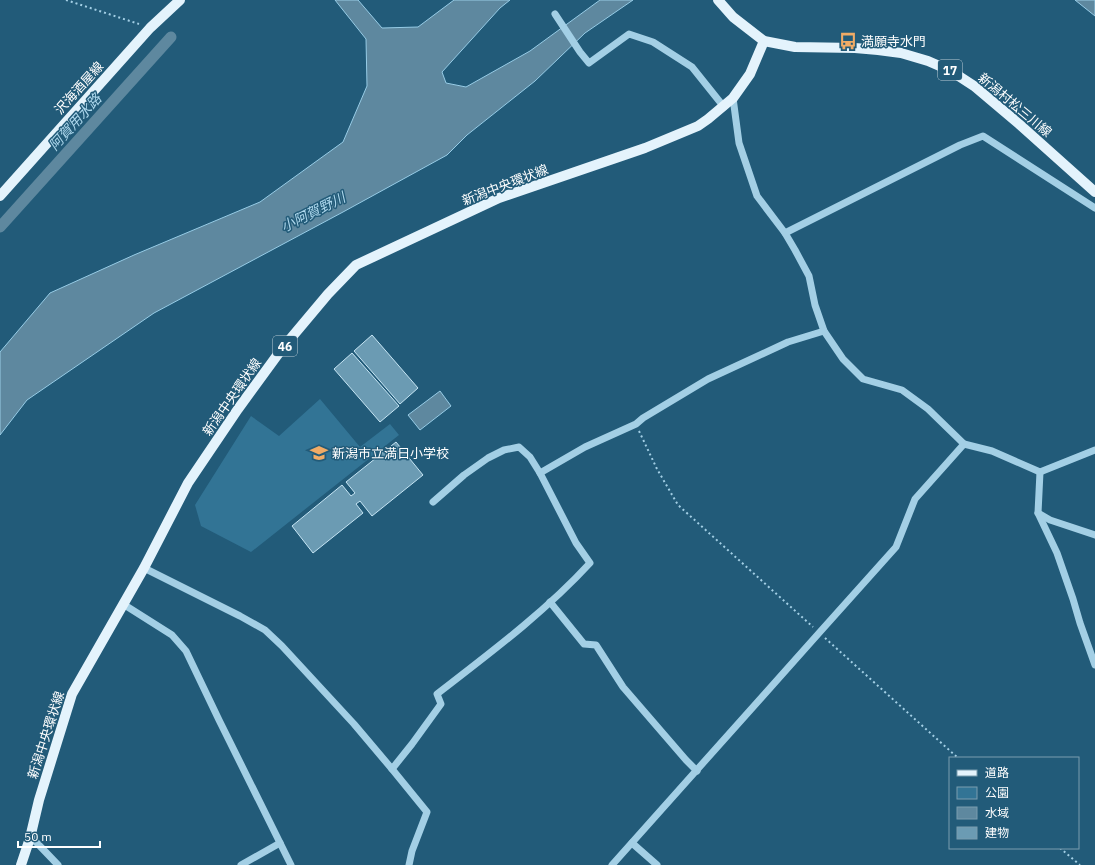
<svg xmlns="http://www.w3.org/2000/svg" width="1095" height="865" viewBox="0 0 1095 865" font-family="'IBM Plex Sans','Noto Sans JP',sans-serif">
<rect width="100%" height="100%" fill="#225b79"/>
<!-- green -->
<path fill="#327495" d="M320,399L360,447L390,424L399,435L251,552L201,526L195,505L251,416L279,436Z"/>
<!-- water -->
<g fill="#5e889f" stroke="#97cce6">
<path d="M335,0H358L382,28L418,27L454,0H510L500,8L442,72L446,83L466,87L530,51L600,0H633L585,33L535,81L467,135L447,155L343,212L154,313L27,400L0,435V352L50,293L134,255L260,202L343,142L367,86L366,39Z"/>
<path d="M1075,0H1095V16Z"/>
<path d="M440,391L451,406L420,430L408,415Z"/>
</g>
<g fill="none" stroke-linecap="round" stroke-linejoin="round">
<!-- canal -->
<path stroke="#5e889f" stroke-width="11" d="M0,227L171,37"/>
</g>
<!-- building -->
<g fill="#6b9bb3" stroke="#c6e5f4">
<path d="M372,335L418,388L400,404L354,351Z"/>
<path d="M352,353L399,406L380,422L334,369Z"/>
<path d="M396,442L423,475L372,516L360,501L356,504L363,513L313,553L292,526L342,485L351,496L355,493L346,482Z"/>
</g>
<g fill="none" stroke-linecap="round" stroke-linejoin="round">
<!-- path -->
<g stroke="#a3cfe5" stroke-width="2" stroke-dasharray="2 3" stroke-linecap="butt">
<path d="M66,0L139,24"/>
<path d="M639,431L657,469L678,505L813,627"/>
<path d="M825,638L958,758"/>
<path d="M1060,848L1080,865"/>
</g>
<!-- minor -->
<g stroke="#a3cfe5" stroke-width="7">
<path d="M555,14L580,52L589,63L629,34L653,42L692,67L724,107"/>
<path d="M733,98L739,143L757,196L785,233L795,250L809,276L815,305L824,331L843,359L863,379L902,390L928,409L964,444L992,451L1040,472L1095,450"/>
<path d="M785,233L960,145L983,136L1095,208"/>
<path d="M1040,472L1038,513L1057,553L1073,599L1080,623L1095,665"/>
<path d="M540,473L585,447L636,424L643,418L708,379L788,342L824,331"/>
<path d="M1038,513L1050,520L1095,535"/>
<path d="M144,568L240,616L265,630L282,646L354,724L392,769L427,812L412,851L409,865"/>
<path d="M550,602L584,644L596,645L623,687L686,760L697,771"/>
<path d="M123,604L172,635L186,651L219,720L291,865"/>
<path d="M392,769L412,744L441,704L437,694C490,653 545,612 590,563L576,543L540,473L530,457L519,447L504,450L488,458L464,475L433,502"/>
<path d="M30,838L37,843L58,865"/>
<path d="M632,843L657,865"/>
<path d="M241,865L280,843"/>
<path d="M612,865L819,633L896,547L915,499L964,444"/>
</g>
<!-- major -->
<g stroke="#e4f3fc" stroke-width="10">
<path d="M718,0L733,17L764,41L795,47L855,48L878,50L901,53L928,61L951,71L974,86L1019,124L1095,192"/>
<path d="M0,196L150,28L180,0"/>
<path d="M21,865L30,838L39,800L72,694L144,568L188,483L238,409L281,350L328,294L356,265L499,198L645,148L698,126L708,119L733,98L750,74L764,41"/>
</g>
</g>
<!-- icons -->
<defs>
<g id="bus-bare" transform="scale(1.38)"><path d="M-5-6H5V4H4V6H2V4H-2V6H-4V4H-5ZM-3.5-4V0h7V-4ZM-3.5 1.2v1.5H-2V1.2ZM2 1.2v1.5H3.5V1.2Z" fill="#f0ab66" stroke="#225b79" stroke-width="2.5" paint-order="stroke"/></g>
<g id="school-bare" transform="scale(1.38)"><path d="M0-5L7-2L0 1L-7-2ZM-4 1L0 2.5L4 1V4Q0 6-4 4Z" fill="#f0ab66" stroke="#225b79" stroke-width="2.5" paint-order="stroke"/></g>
</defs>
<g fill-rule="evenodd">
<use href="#bus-bare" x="848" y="41"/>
<use href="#school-bare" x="319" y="453"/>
</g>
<g text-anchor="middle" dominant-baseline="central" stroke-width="3" stroke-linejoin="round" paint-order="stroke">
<!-- shield labels -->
<g fill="#225b79" stroke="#bdced7" stroke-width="1">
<rect x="938" y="60" width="24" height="20" rx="3"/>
<rect x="273" y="336" width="24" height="20" rx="3"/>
</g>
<g font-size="12" font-weight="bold" fill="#fff">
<text x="950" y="70">17</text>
<text x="285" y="346">46</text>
</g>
<!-- poi labels -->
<g font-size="13" fill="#fff" stroke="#225b79" text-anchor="start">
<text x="861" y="41">満願寺水門</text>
<text x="332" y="453">新潟市立満日小学校</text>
</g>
<!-- street labels -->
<g font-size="13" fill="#fff" stroke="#225b79">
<text transform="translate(79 88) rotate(-48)">沢海酒屋線</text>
<text transform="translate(1015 105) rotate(40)">新潟村松三川線</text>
<text transform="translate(505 185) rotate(-21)">新潟中央環状線</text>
<text transform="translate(232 397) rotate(-55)">新潟中央環状線</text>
<text transform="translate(46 735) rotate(-72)">新潟中央環状線</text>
</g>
<!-- water labels -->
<g font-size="14" font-style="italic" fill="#aed8ed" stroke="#225b79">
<text transform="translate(75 122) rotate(-48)">阿賀用水路</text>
<text transform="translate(313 212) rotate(-27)">小阿賀野川</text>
</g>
</g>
<!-- legend -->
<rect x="949" y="757" width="130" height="92" fill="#225b79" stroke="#7a9daf"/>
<rect x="957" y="770" width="20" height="6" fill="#e4f3fc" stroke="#7a9daf"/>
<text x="985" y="777" font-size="12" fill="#ffffff">道路</text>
<rect x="957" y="787" width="20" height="12" fill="#327495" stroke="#7a9daf"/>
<text x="985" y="797" font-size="12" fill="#ffffff">公園</text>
<rect x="957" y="807" width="20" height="12" fill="#5e889f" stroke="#7a9daf"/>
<text x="985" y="817" font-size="12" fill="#ffffff">水域</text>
<rect x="957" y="827" width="20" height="12" fill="#6b9bb3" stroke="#7a9daf"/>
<text x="985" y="837" font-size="12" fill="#ffffff">建物</text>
<!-- scale -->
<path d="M18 841v6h82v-6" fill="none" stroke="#ffffff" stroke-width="2"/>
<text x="24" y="841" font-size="12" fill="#ffffff" stroke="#225b79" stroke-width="3" paint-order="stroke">50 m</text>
</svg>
